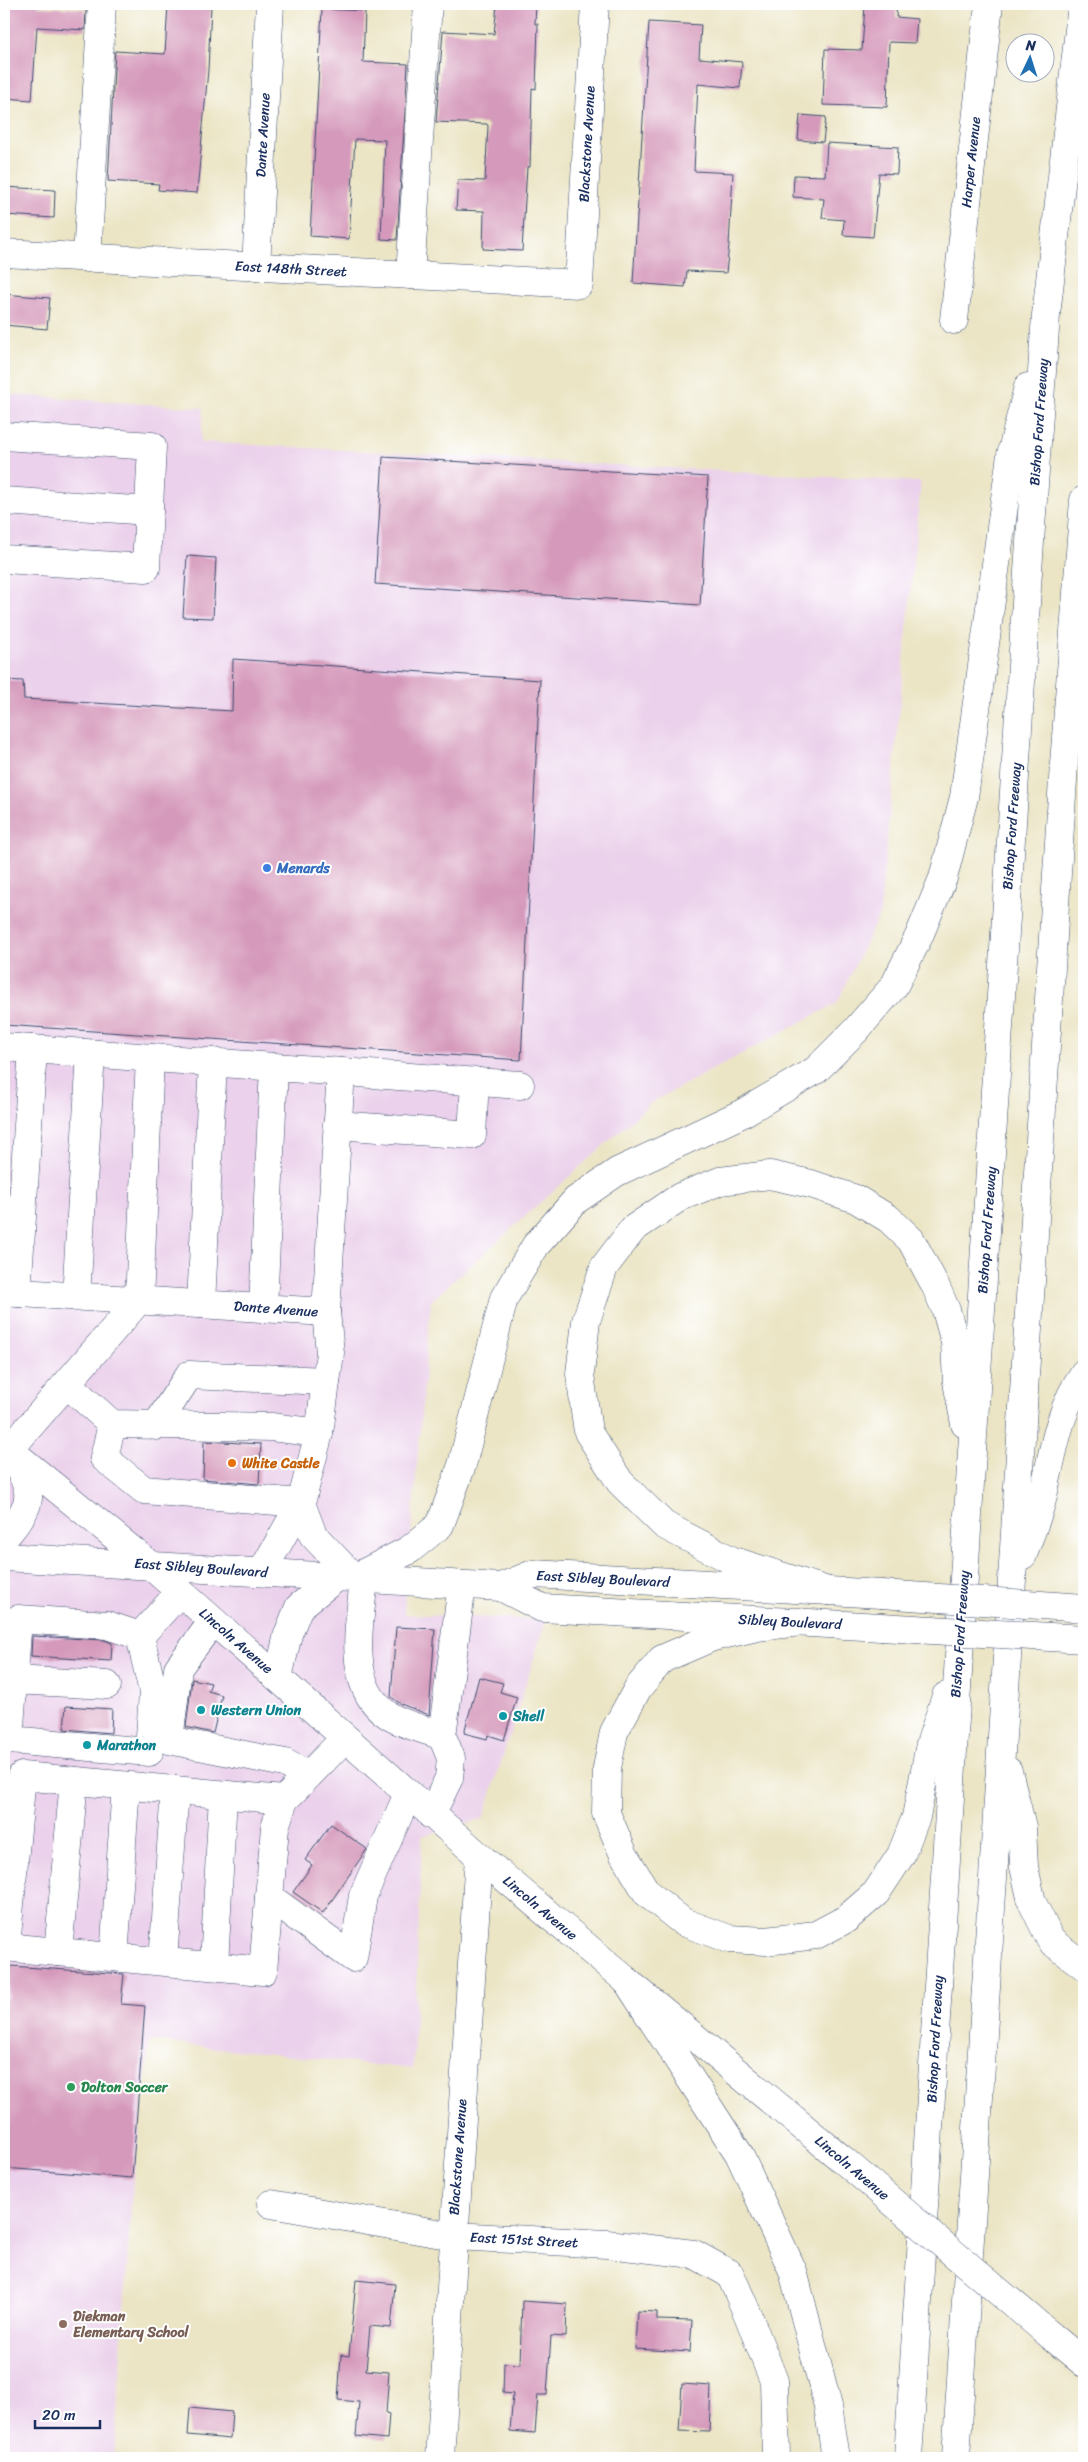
<svg xmlns="http://www.w3.org/2000/svg" width="1088" height="2462" viewBox="0 0 1088 2462" font-family="Sriracha,sans-serif">
<rect width="100%" height="100%" fill="#fff"/>
<filter id="ink" filterUnits="userSpaceOnUse"><feTurbulence type="fractalNoise" baseFrequency=".02" numOctaves="2"/><feDisplacementMap in="SourceGraphic" scale="10" xChannelSelector="R" yChannelSelector="G"/><feConvolveMatrix kernelMatrix="1 2 1 2 8 2 1 2 1" color-interpolation-filters="sRGB"/></filter>
<filter id="wash" filterUnits="userSpaceOnUse"><feTurbulence type="fractalNoise" baseFrequency=".0096" numOctaves="4" result="noise"/><feDisplacementMap in="SourceGraphic" scale="20" xChannelSelector="R" yChannelSelector="G"/><feGaussianBlur stdDeviation="1.12" result="paint"/><feColorMatrix in="noise" values="0 0 0 0 0 0 0 0 0 0 0 0 0 0 0 0 0 1.4 0 .05"/><feComposite in="paint" operator="in"/></filter>
<g filter="url(#wash)">
<rect width="100%" height="100%" fill="#ebe5c5"/>
<!-- built -->
<path fill="#ebd1eb" d="M4,394L203,408L201,442L921,482L880,913L837,1003L652,1102L431,1301L404,1614L546,1620L483,1819L422,1836L413,2069L150,2041L132,2190L114,2458H4Z"/>
<g id="blocks">
<!-- building -->
<g fill="#d59abb">
<path d="M4,4H38V7L86,9L85,30L37,27L32,100L4,98Z"/>
<path d="M168,4L211,6L208,70L197,193L158,190L159,184L108,181L115,51L165,54Z"/>
<path d="M497,4H536L535,24H538L536,89L532,88L530,167H527L522,251L483,249L484,211L456,210L458,180L485,181L488,126L487,124L436,122L443,31L494,34Z"/>
<path d="M865,4H897L896,17L917,19L915,43L889,42L887,107L823,105L825,49L862,50Z"/>
<path d="M322,9L365,11L363,62L408,64L397,240L381,239L385,140L355,139L349,239L310,236Z"/>
<path d="M649,22L701,25L699,58L742,62L740,88L698,84L694,171L733,173L729,245L726,273L687,271L685,287L633,283Z"/>
<path d="M800,115L826,117L823,142L798,140Z"/>
<path d="M827,143L898,147L897,174L879,173L873,237L843,235L844,220L822,218L824,199L793,197L794,175L825,176Z"/>
<path d="M4,187L55,190L54,218L4,215Z"/>
<path d="M4,294L50,298L47,329L4,325Z"/>
<path d="M383,457L708,477L700,605L375,584Z"/>
<path d="M187,556L216,558L213,618L183,617Z"/>
<path d="M233,659L540,680L521,1060L4,1025V680L23,681L24,699L232,711Z"/>
<path d="M204,1441L261,1444L259,1484L203,1479Z"/>
<path d="M396,1627L435,1629L429,1715L401,1704L391,1697Z"/>
<path d="M32,1636L104,1640L112,1643L111,1661L31,1656Z"/>
<path d="M479,1677L503,1683L500,1692L517,1697L504,1740L488,1735L487,1739L464,1733Z"/>
<path d="M192,1679L211,1683L208,1691L222,1695L213,1733L186,1727Z"/>
<path d="M66,1706L112,1709L111,1733L64,1729Z"/>
<path d="M331,1824L367,1849L323,1913L293,1892L312,1865L305,1860Z"/>
<path d="M11,1966L124,1974L121,2004L145,2006L132,2178L4,2168V1998H8Z"/>
<path d="M356,2280L395,2284L391,2328L370,2326L366,2370L389,2372L386,2413L389,2414L387,2439L356,2436L359,2402L338,2400L341,2355L349,2356Z"/>
<path d="M522,2301L567,2304L566,2337L551,2336L547,2395H538L535,2433L510,2431L513,2394L503,2393L504,2363L520,2364Z"/>
<path d="M637,2311L657,2312V2320L692,2321L690,2352L635,2349Z"/>
<path d="M682,2384L711,2386L709,2432L679,2431Z"/>
<path d="M190,2408L232,2412L230,2439L188,2435Z"/>
</g>
</g>
</g>
<g filter="url(#ink)">
<use href="#blocks" fill-opacity="0" stroke="#3a4a6d" stroke-width="1"/>
<g fill="none" stroke-linecap="round" stroke-linejoin="round">
<!-- minor casing -->
<g stroke="#3a4a6d" stroke-width="29">
<g id="minor">
<path d="M4,253L579,284L595,4"/>
<path d="M87,258L102,4"/>
<path d="M256,267L270,4"/>
<path d="M410,275L428,4"/>
<path d="M954,320L989,4"/>
<path d="M4,436L152,446L146,568L4,559"/>
<path d="M4,501L149,511"/>
<path d="M4,1047L520,1085"/>
<path d="M337,1125L472,1135L475,1081"/>
<path d="M4,1292L326,1312"/>
<path d="M17,1293L33,1049"/>
<path d="M76,1297L91,1054"/>
<path d="M139,1300L150,1058"/>
<path d="M201,1304L213,1062"/>
<path d="M263,1308L274,1067"/>
<path d="M67,1384L112,1424L271,1427L319,1433"/>
<path d="M112,1424L104,1458L144,1490L301,1503"/>
<path d="M156,1426L189,1375L326,1381"/>
<path d="M18,1457L150,1565"/>
<path d="M301,1503L313,1535L354,1578"/>
<path d="M4,1538C38,1498 33,1494 9,1450L139,1300"/>
<path d="M262,1572L301,1503L319,1433L330,1353L326,1312L341,1072"/>
<path d="M364,1579C360,1623 345,1686 388,1715C401,1724 427,1730 442,1736"/>
<path d="M213,1621L178,1668L169,1740L285,1763L308,1776L345,1738"/>
<path d="M140,1636L153,1692L149,1752L9,1740L18,1619L107,1625L140,1636L180,1592"/>
<path d="M13,1680L107,1685"/>
<path d="M431,1815L449,1778L451,1758L442,1736L462,1585"/>
<path d="M269,1897L353,1958L363,1896L408,1794"/>
<path d="M4,1947L263,1971L275,1827L284,1800"/>
<path d="M6,1947L22,1776L284,1800L308,1776"/>
<path d="M58,1952L74,1781"/>
<path d="M114,1957L126,1786"/>
<path d="M163,1961L175,1790"/>
<path d="M214,1966L223,1795"/>
<path d="M634,1987L843,2160"/>
<path d="M271,2204L453,2236L607,2244L694,2254L730,2274L748,2315L774,2381L776,2458"/>
<path d="M1049,2334L1084,2363"/>
<path d="M440,2458L479,1856"/>
</g>
</g>
<!-- major casing -->
<g stroke="#3a4a6d" stroke-width="29">
<g id="major">
<path d="M4,1557L501,1587L533,1574L881,1594"/>
<path d="M150,1565L479,1856L627,1981"/>
<path d="M501,1587L542,1608L881,1627"/>
<path d="M278,1678L288,1634L299,1607L337,1577"/>
</g>
</g>
<!-- highway casing -->
<g stroke="#3a4a6d" stroke-width="29">
<g id="highway">
<path d="M1023,1555C1029,1537 1037,1519 1042,1500C1052,1458 1058,1410 1084,1373"/>
<path d="M354,1578L409,1550L440,1525L462,1465L504,1298L536,1245L576,1200L617,1172L741,1114L816,1070L856,1030L894,986L919,936L943,878L964,797L1011,455L1028,387"/>
<path d="M828,1591L731,1560L664,1525L620,1482L588,1432L580,1374L586,1321L604,1267L633,1229L680,1197L720,1181L770,1175L811,1184L856,1199L889,1219L911,1240L935,1285L946,1310L955,1342L957,1382L965,1424"/>
<path d="M800,1622L757,1627L713,1637L662,1659L638,1688L614,1732L607,1768L606,1813L624,1855L647,1893L683,1922L729,1939L766,1941L816,1935L846,1919L876,1893L901,1855L916,1817L930,1744L946,1696"/>
<path d="M1008,1771L1022,1827L1024,1867L1032,1902L1051,1941L1084,1966"/>
<path d="M627,1981L739,2154L793,2271L828,2406L836,2458"/>
<path d="M908,2458L1029,556L1046,315L1082,4"/>
<path d="M956,2458L1064,764L1084,500"/>
</g>
</g>
<!-- minor -->
<use href="#minor" stroke="#fff" stroke-width="28"/>
<!-- major -->
<use href="#major" stroke="#fff" stroke-width="28"/>
<!-- highway -->
<use href="#highway" stroke="#fff" stroke-width="28"/>
<!-- minor-bridge casing -->
<g stroke="#3a4a6d" stroke-width="29" stroke-linecap="butt">
<path id="minor-bridge" d="M843,2160L1049,2334"/>
</g>
<!-- major-bridge casing -->
<g stroke="#3a4a6d" stroke-width="29" stroke-linecap="butt">
<g id="major-bridge">
<path d="M881,1594L1084,1608"/>
<path d="M881,1627L1084,1639"/>
</g>
</g>
<!-- minor-bridge -->
<use href="#minor-bridge" stroke="#fff" stroke-width="28"/>
<!-- major-bridge -->
<use href="#major-bridge" stroke="#fff" stroke-width="28"/>
</g>
</g>
<!-- markers -->
<circle fill="#3f7fe0" stroke="#fff" stroke-width="2" cx="267" cy="868" r="5"/>
<circle fill="#e8710a" stroke="#fff" stroke-width="2" cx="232" cy="1463" r="5"/>
<g fill="#0f9aa8" stroke="#fff" stroke-width="2">
<circle cx="201" cy="1710" r="5"/>
<circle cx="503" cy="1716" r="5"/>
<circle cx="87" cy="1745" r="5"/>
</g>
<circle fill="#2e9e5b" stroke="#fff" stroke-width="2" cx="71" cy="2087" r="5"/>
<circle fill="#8d6e63" stroke="#fff" stroke-width="2" cx="63" cy="2324" r="5"/>
<g text-anchor="middle" dominant-baseline="central" stroke-width="4" stroke-linejoin="round" paint-order="stroke">
<!-- street labels -->
<g font-size="14" fill="#1b2f5e" stroke="#fff">
<text transform="translate(263 135) rotate(-87)">Dante Avenue</text>
<text transform="translate(587 144) rotate(-87)">Blackstone Avenue</text>
<text transform="translate(971 162) rotate(-84)">Harper Avenue</text>
<text transform="translate(291 269) rotate(3)">East 148th Street</text>
<text transform="translate(1039 422) rotate(-86)">Bishop Ford Freeway</text>
<text transform="translate(1012 826) rotate(-86)">Bishop Ford Freeway</text>
<text transform="translate(987 1230) rotate(-86)">Bishop Ford Freeway</text>
<text transform="translate(276 1309) rotate(4)">Dante Avenue</text>
<text transform="translate(201 1568) rotate(4)">East Sibley Boulevard</text>
<text transform="translate(603 1579) rotate(3)">East Sibley Boulevard</text>
<text transform="translate(790 1622) rotate(3)">Sibley Boulevard</text>
<text transform="translate(960 1634) rotate(-86)">Bishop Ford Freeway</text>
<text transform="translate(236 1641) rotate(41)">Lincoln Avenue</text>
<text transform="translate(540 1908) rotate(40)">Lincoln Avenue</text>
<text transform="translate(935 2039) rotate(-87)">Bishop Ford Freeway</text>
<text transform="translate(458 2157) rotate(-86)">Blackstone Avenue</text>
<text transform="translate(852 2168) rotate(40)">Lincoln Avenue</text>
<text transform="translate(524 2240) rotate(3)">East 151st Street</text>
</g>
<!-- shop labels -->
<g font-size="14" font-weight="bold" fill="#366cbe" stroke="#fff" text-anchor="start">
<text x="277" y="868">Menards</text>
</g>
<!-- food labels -->
<g font-size="14" font-weight="bold" fill="#c56008" stroke="#fff" text-anchor="start">
<text x="242" y="1463">White Castle</text>
</g>
<!-- culture labels -->
<g font-size="14" font-weight="bold" fill="#0d838f" stroke="#fff" text-anchor="start">
<text x="211" y="1710">Western Union</text>
<text x="513" y="1716">Shell</text>
<text x="97" y="1745">Marathon</text>
</g>
<!-- leisure labels -->
<g font-size="14" font-weight="bold" fill="#27864d" stroke="#fff" text-anchor="start">
<text x="81" y="2087">Dolton Soccer</text>
</g>
<!-- education labels -->
<g font-size="14" font-weight="bold" fill="#785e54" stroke="#fff" text-anchor="start">
<text x="73" y="2316">Diekman<tspan x="73" dy="16">Elementary School</tspan></text>
</g>
</g>
<!-- margin -->
<rect width="1088" height="2462" fill="none" stroke="#fff" stroke-width="20"/>
<!-- north arrow -->
<g transform="translate(1030 58) rotate(4)"><circle r="24" fill="#ffffff" stroke="#a4acbf"/>
<path d="M0-4L9 19L0 12L-9 19Z" fill="#1f6fb2"/>
<text y="-8" font-size="14" font-weight="bold" text-anchor="middle" fill="#1b2f5e">N</text>
</g>
<!-- scale -->
<path d="M35 2420v8h65v-8" fill="none" stroke="#1b2f5e" stroke-width="2.5"/>
<text x="42" y="2420" font-size="15" fill="#1b2f5e" stroke="#ffffff" stroke-width="4" paint-order="stroke">20 m</text>
</svg>
